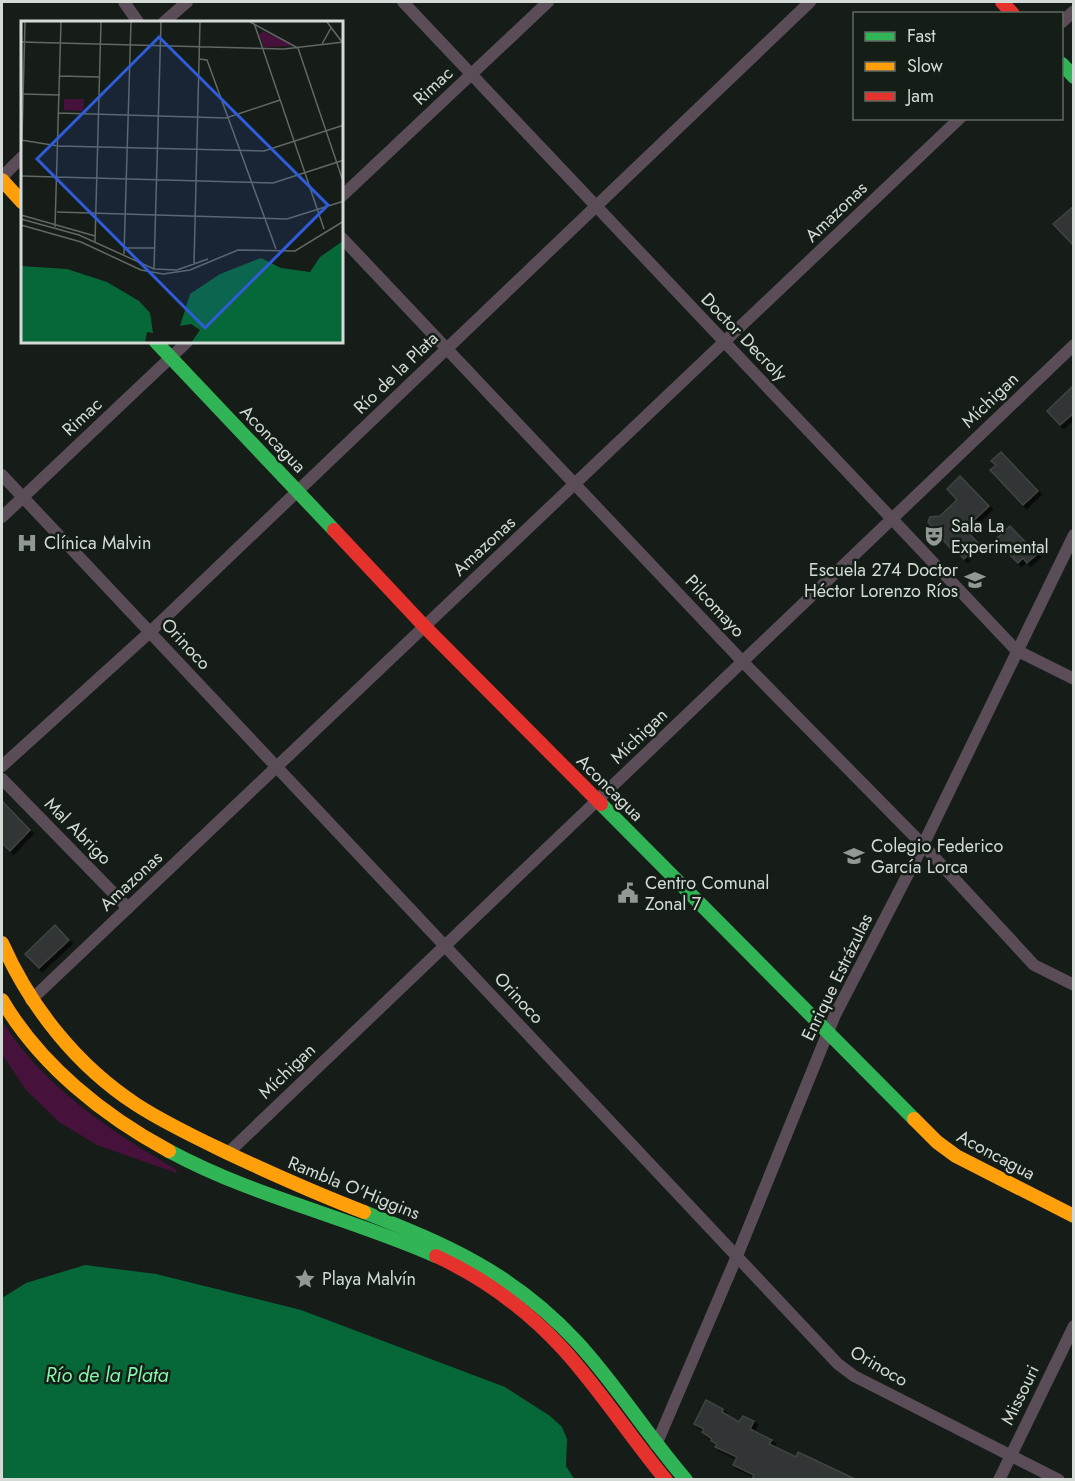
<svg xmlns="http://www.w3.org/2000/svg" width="1075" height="1481" viewBox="0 0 1075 1481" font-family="Jost,sans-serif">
<defs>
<filter id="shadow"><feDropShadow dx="3.5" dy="3.5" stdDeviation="0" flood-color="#0009"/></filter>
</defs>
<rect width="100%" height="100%" fill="#161c18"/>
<!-- green -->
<path fill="#46113b" d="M2,1021C44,1087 110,1131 177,1170L176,1173L97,1145L59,1122L25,1089L2,1054Z"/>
<!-- water -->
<path fill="#066838" d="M85,1265L156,1274L301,1310L505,1387L550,1416L562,1427L567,1439L566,1466L574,1479H2V1298L26,1283Z"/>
<!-- building -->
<g fill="#323634" stroke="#3f4441" stroke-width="1.5" filter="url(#shadow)">
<path d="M1074,206V246L1053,224Z"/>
<path d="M1074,385V413L1060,425L1047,411Z"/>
<path d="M1001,452L1038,491L1023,505L990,470L996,465L991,461Z"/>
<path d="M960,476L989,506L965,529L979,544L964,559L953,547L951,549L928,522L930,517L940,516L957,500L947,489Z"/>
<path d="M1010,526L1037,554L1027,563L1023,558L1018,563L995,540Z"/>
<path d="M2,801L30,830L10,851L2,843Z"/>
<path d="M55,925L69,940L39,968L25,954Z"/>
<path d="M706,1400L723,1409L722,1412L739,1422L743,1416L754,1421L750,1429L772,1440L769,1444L796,1457L798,1452L855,1479H752L754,1475L733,1465L737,1457L715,1447L717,1444L711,1441L712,1439L702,1432L704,1429L694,1424Z"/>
</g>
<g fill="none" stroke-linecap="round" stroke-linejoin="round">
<!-- street -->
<g stroke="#5a4d57" stroke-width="12">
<path d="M124,2L138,22"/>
<path d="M403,2L1016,650L1074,679"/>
<path d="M164,22L187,2"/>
<path d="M1062,22L1074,11"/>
<path d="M2,177L22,157"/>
<path d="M342,196L548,2"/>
<path d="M342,238L742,661L923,845L1034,965L1074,985"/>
<path d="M2,475L838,1364L854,1376L1059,1480"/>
<path d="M2,517L187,342"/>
<path d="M2,766L150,632L810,2"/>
<path d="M2,779L128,908"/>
<path d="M31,1000L960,118"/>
<path d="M228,1153L1074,345"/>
<path d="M656,1445L737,1256L835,1015L923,845L1074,535"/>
<path d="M999,1480L1074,1326"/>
</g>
<!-- fast -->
<g stroke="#30b455" stroke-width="14">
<path d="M1062,64L1074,77"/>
<path d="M156,342L334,530"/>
<path d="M601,804L914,1119"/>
<path d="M169,1151C254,1197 348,1217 436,1256"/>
<path d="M364,1212C447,1245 513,1273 576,1341C616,1384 647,1435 686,1480"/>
</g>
<!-- slow -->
<g stroke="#ff9f0a" stroke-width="14">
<path d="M2,180L22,202"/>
<path d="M2,943C31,1008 77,1066 137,1105C168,1125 201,1140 234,1156C277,1176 320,1195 364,1212"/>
<path d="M2,1000C40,1065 104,1116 169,1151"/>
<path d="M914,1119L937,1142L956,1156L1074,1216"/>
</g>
<!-- jam -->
<g stroke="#e5322d" stroke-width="14">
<path d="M1002,2L1013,14"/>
<path d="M334,530L425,627L601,804"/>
<path d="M436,1256C484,1278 528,1311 564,1350C601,1391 631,1438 666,1480"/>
</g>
</g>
<!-- icons -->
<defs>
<g id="theatre-bare" transform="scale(1.62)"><path d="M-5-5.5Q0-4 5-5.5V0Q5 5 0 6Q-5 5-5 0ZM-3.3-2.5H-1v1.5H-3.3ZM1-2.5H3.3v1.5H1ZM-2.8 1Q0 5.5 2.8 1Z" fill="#929894" stroke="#141e17" stroke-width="2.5" paint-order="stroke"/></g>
<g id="hospital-bare" transform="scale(1.62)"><path d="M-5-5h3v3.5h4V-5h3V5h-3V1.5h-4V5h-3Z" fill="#929894" stroke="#141e17" stroke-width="2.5" paint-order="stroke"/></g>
<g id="school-bare" transform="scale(1.62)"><path d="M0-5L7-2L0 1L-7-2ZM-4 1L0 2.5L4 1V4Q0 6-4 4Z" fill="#929894" stroke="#141e17" stroke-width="2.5" paint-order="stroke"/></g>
<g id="civic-bare" transform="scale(1.62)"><path d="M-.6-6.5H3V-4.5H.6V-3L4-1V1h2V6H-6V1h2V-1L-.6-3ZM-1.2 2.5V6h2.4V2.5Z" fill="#929894" stroke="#141e17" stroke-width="2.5" paint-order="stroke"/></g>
<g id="sight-bare" transform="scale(1.62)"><path d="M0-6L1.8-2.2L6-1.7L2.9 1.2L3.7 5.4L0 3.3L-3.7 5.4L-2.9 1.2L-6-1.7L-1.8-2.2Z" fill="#929894" stroke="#141e17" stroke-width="2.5" paint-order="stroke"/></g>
</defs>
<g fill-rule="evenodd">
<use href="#theatre-bare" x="934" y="536"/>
<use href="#hospital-bare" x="27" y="543"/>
<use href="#school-bare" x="975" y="580"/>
<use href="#school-bare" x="854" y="856"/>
<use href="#civic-bare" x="628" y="893"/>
<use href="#sight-bare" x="305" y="1279"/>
</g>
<g text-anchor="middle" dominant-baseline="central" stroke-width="5" stroke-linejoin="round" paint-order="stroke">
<!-- street labels -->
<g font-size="18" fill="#d4dad6" stroke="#141e17">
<text transform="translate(433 86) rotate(-43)">Rimac</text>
<text transform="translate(836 212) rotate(-44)">Amazonas</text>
<text transform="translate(744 337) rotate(46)">Doctor Decroly</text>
<text transform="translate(396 373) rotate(-44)">Río de la Plata</text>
<text transform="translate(990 400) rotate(-44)">Míchigan</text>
<text transform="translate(82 417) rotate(-43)">Rimac</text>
<text transform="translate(273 439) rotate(46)">Aconcagua</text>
<text transform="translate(484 546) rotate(-43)">Amazonas</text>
<text transform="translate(715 606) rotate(47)">Pilcomayo</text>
<text transform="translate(186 644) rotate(47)">Orinoco</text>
<text transform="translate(639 736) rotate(-44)">Míchigan</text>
<text transform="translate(610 788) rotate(45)">Aconcagua</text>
<text transform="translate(78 831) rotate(45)">Mal Abrigo</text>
<text transform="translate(131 881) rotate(-43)">Amazonas</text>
<text transform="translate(837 977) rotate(-64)">Enrique Estrázulas</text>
<text transform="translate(519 998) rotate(47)">Orinoco</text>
<text transform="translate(287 1071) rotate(-44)">Míchigan</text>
<text transform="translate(996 1155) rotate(28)">Aconcagua</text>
<text transform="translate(354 1188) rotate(22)">Rambla O'Higgins</text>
<text transform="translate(879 1366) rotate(30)">Orinoco</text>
<text transform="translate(1020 1395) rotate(-64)">Missouri</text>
</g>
<!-- poi labels -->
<g font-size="18" fill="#d4dad6" stroke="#141e17" text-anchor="start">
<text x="951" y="526">Sala La<tspan x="951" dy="21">Experimental</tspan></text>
<text x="44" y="543">Clínica Malvin</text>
<text x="958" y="570" text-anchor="end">Escuela 274 Doctor<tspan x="958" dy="21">Héctor Lorenzo Ríos</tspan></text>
<text x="871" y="846">Colegio Federico<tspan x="871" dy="21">García Lorca</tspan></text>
<text x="645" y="883">Centro Comunal<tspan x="645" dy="21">Zonal 7</tspan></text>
<text x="322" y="1279">Playa Malvín</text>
</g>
<!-- water labels -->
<g font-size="20" font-style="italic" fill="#83f7ac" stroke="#141e17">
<text x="107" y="1375">Río de la Plata</text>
</g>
</g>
<!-- overview -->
<g transform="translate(21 21)">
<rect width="322" height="322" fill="#161c18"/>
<path d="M242,10L270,23L269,25L243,26L238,14ZM43,78H63L62,90L43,89Z" fill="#46113b"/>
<path d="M322,220V322H170L179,309L170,303L159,305L169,273L199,253L240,237L260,247L289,251L299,236ZM0,245L46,248L86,261L118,280L129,292L132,312L126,311L124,322H0Z" fill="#066838"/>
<path fill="none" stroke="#626864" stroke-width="1.5" d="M229,1L277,27L323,163M306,1L321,21M233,2L303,208M0,21L263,28L323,21M301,23L310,7M178,38L186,39L255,228M39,55L79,56M1,73L39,74M38,92L205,97L259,79M0,119L37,125L243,130L323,104M1,119L4,1M0,155L252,162L323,139M36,191L266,198L323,180M0,194L74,215M0,198L58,214L133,248L156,249L187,238M0,204L60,221L120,249L142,253L169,249L217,229L274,230L323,200M34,206L40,1M74,221L80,1M103,227H134M103,233L110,1M173,243L179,1M133,248L140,1"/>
<path fill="#2f5cd8" fill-opacity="0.15" stroke="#2f5cd8" stroke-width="3" d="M138,16L307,184L184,307L16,138Z"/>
<rect width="322" height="322" fill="none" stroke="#d4dad6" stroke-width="3"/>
</g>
<!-- border -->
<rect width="1075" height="1481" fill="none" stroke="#d4dad6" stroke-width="6"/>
<!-- legend -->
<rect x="853" y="12" width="210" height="108" fill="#141e17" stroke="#616963" stroke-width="1.5"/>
<rect x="865" y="32" width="30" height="9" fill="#30b455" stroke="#616963" stroke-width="1.5"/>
<text x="907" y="42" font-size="18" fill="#d4dad6">Fast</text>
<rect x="865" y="62" width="30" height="9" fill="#ff9f0a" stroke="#616963" stroke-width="1.5"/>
<text x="907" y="72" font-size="18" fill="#d4dad6">Slow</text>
<rect x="865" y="92" width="30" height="9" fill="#e5322d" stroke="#616963" stroke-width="1.5"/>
<text x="907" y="102" font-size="18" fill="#d4dad6">Jam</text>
</svg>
